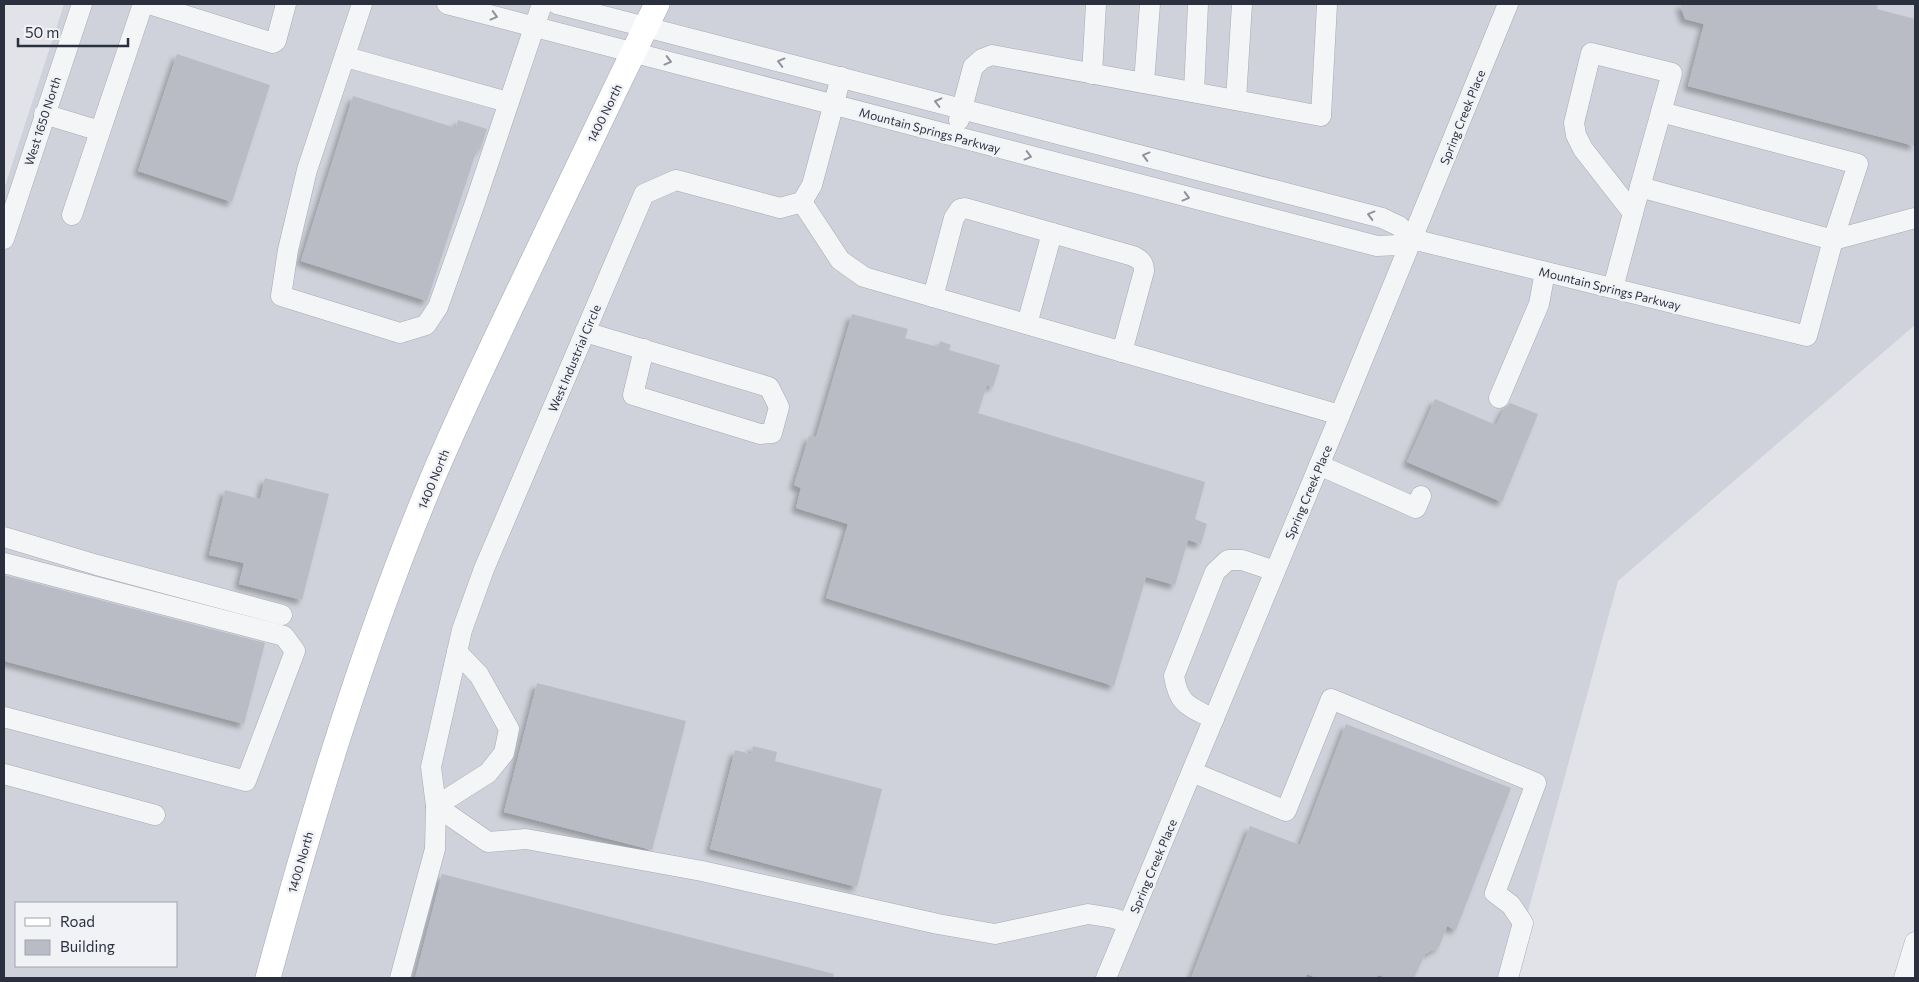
<svg xmlns="http://www.w3.org/2000/svg" width="1919" height="982" viewBox="0 0 1919 982" font-family="Commissioner,sans-serif">
<defs>
<filter id="shadow"><feDropShadow dx="-4.5" dy="4.5" stdDeviation="2.5" flood-color="#0004"/></filter>
</defs>
<rect width="100%" height="100%" fill="#e1e3e9"/>
<!-- built -->
<path fill="#cfd2da" fill-rule="evenodd" d="M64,4H1915V325L1618,581L1510,978H4V189ZM16,903H176V966H16Z"/>
<!-- building -->
<g fill="#b9bcc5" filter="url(#shadow)">
<path d="M1680,4H1878L1877,9L1915,19V146L1688,86L1704,24L1685,19Z"/>
<path d="M177,54L270,85L232,202L138,171Z"/>
<path d="M353,96L456,128L458,120L487,129L480,150L477,149L427,301L301,261Z"/>
<path d="M852,314L908,329L905,338L938,347L940,341L951,345L949,350L1000,365L993,387L987,385L978,413L1205,482L1195,519L1207,524L1201,544L1188,540L1175,585L1146,577L1114,686L826,598L848,524L796,508L801,488L794,485L809,436L816,437Z"/>
<path d="M1435,399L1496,425L1504,409L1510,403L1538,414L1502,502L1407,462Z"/>
<path d="M265,478L329,494L302,600L239,584L244,563L209,555L225,490L260,499Z"/>
<path d="M4,575L265,643L244,724L4,661Z"/>
<path d="M537,683L686,721L652,850L504,812Z"/>
<path d="M1346,724L1511,788L1456,930L1447,926L1439,947L1425,954L1414,978H1388L1378,975L1376,978H1317L1307,974L1306,978H1191L1250,826L1300,845Z"/>
<path d="M753,746L777,752L775,761L882,789L857,887L710,849L735,750L751,754Z"/>
<path d="M442,874L834,974L833,978H415Z"/>
</g>
<g fill="none" stroke-linecap="round" stroke-linejoin="round">
<!-- minor casing -->
<g stroke="#a7aab3" stroke-width="21">
<g id="minor">
<path d="M149,4L273,43L276,41L286,4"/>
<path d="M362,4L307,170L288,250L281,296L400,333L426,325L438,307L475,203L542,4"/>
<path d="M447,4L1377,246L1399,245L1412,239"/>
<path d="M557,4L1382,218L1399,226L1412,239L1807,336L1833,240L1640,187L1613,288"/>
<path d="M346,57L508,102"/>
<path d="M1092,74L1096,4"/>
<path d="M1144,83L1150,4"/>
<path d="M1194,92L1198,4"/>
<path d="M1236,100L1242,4"/>
<path d="M1661,112L1858,164L1833,240"/>
<path d="M44,114L100,131"/>
<path d="M959,120L973,67L982,59L992,55L1321,116L1327,4"/>
<path d="M802,202L840,260L864,277L1340,415"/>
<path d="M1633,213L1583,149L1576,135L1574,123L1591,53L1672,73L1640,187"/>
<path d="M72,215L143,4"/>
<path d="M4,239L82,4"/>
<path d="M1833,240L1915,218"/>
<path d="M933,297L954,218L960,209L965,208L1133,256C1141,260 1144,263 1144,271L1122,352"/>
<path d="M1027,324L1052,233"/>
<path d="M585,332L769,387L779,407L772,433L760,434L633,395L644,349"/>
<path d="M1499,398L1539,304L1545,272"/>
<path d="M1319,465L1416,508L1421,496"/>
<path d="M4,537L97,565L282,615"/>
<path d="M4,563L284,636L295,651L246,781L4,717"/>
<path d="M1214,719C1189,706 1179,706 1174,676L1215,572L1228,560H1242L1275,571"/>
<path d="M1192,772L1286,811L1331,699L1536,783L1495,893L1511,905L1523,923L1508,978"/>
<path d="M4,774L155,815"/>
<path d="M436,806L488,842L526,839L702,871L938,924L995,934L1088,914L1113,918L1129,923"/>
<path d="M436,806L488,773L504,753L509,729L479,675L457,652"/>
<path d="M400,978L435,849L436,806L431,767L462,630L484,569L644,194L676,180L780,208L802,202L812,185L841,77"/>
<path d="M1106,978L1340,415L1508,4"/>
<path d="M1904,978L1915,942"/>
</g>
</g>
<!-- major casing -->
<g stroke="#a1a7b3" stroke-width="26">
<path id="major" d="M268,978C314,808 365,639 433,477C467,397 505,320 542,242C580,162 618,83 657,4"/>
</g>
<!-- minor -->
<use href="#minor" stroke="#f4f5f7" stroke-width="20"/>
<!-- major -->
<use href="#major" stroke="#fff" stroke-width="25"/>
</g>
<!-- one-way arrows -->
<defs><path id="oneway-chevron" d="M-2-3.5L2.5 0L-2 3.5" fill="none" stroke-width="1.6" stroke-linecap="round" stroke-linejoin="round" transform="scale(1.25)"/></defs>
<g stroke="#90929b">
<use href="#oneway-chevron" transform="translate(494 16) rotate(15)"/>
<use href="#oneway-chevron" transform="translate(668 61) rotate(15)"/>
<use href="#oneway-chevron" transform="translate(781 62) rotate(-165)"/>
<use href="#oneway-chevron" transform="translate(938 102) rotate(-166)"/>
<use href="#oneway-chevron" transform="translate(1028 156) rotate(15)"/>
<use href="#oneway-chevron" transform="translate(1146 156) rotate(-165)"/>
<use href="#oneway-chevron" transform="translate(1186 197) rotate(15)"/>
<use href="#oneway-chevron" transform="translate(1371 215) rotate(-165)"/>
</g>
<g text-anchor="middle" dominant-baseline="central" stroke-width="5" stroke-linejoin="round" paint-order="stroke">
<!-- street labels -->
<g font-size="12" fill="#2b303f" stroke="#f1f2f6">
<text transform="translate(604 113) rotate(-64)">1400 North</text>
<text transform="translate(1462 117) rotate(-68)">Spring Creek Place</text>
<text transform="translate(42 121) rotate(-72)">West 1650 North</text>
<text transform="translate(930 130) rotate(15)">Mountain Springs Parkway</text>
<text transform="translate(1610 288) rotate(14)">Mountain Springs Parkway</text>
<text transform="translate(574 358) rotate(-67)">West Industrial Circle</text>
<text transform="translate(433 479) rotate(-68)">1400 North</text>
<text transform="translate(1308 492) rotate(-67)">Spring Creek Place</text>
<text transform="translate(300 862) rotate(-74)">1400 North</text>
<text transform="translate(1153 866) rotate(-67)">Spring Creek Place</text>
</g>
</g>
<!-- border -->
<rect width="1919" height="982" fill="none" stroke="#2b303f" stroke-width="10"/>
<!-- legend -->
<rect x="15" y="902" width="162" height="65" fill="#f1f2f6" stroke="#a2a4ad"/>
<rect x="25" y="918" width="25" height="8" fill="#ffffff" stroke="#a2a4ad"/>
<text x="60" y="927" font-size="15" fill="#2b303f">Road</text>
<rect x="25" y="940" width="25" height="15" fill="#b9bcc5" stroke="#a2a4ad"/>
<text x="60" y="952" font-size="15" fill="#2b303f">Building</text>
<!-- scale -->
<path d="M18 38v8h110v-8" fill="none" stroke="#2b303f" stroke-width="2.5"/>
<text x="25" y="38" font-size="15" fill="#2b303f" stroke="#f1f2f6" stroke-width="4" paint-order="stroke">50 m</text>
</svg>
